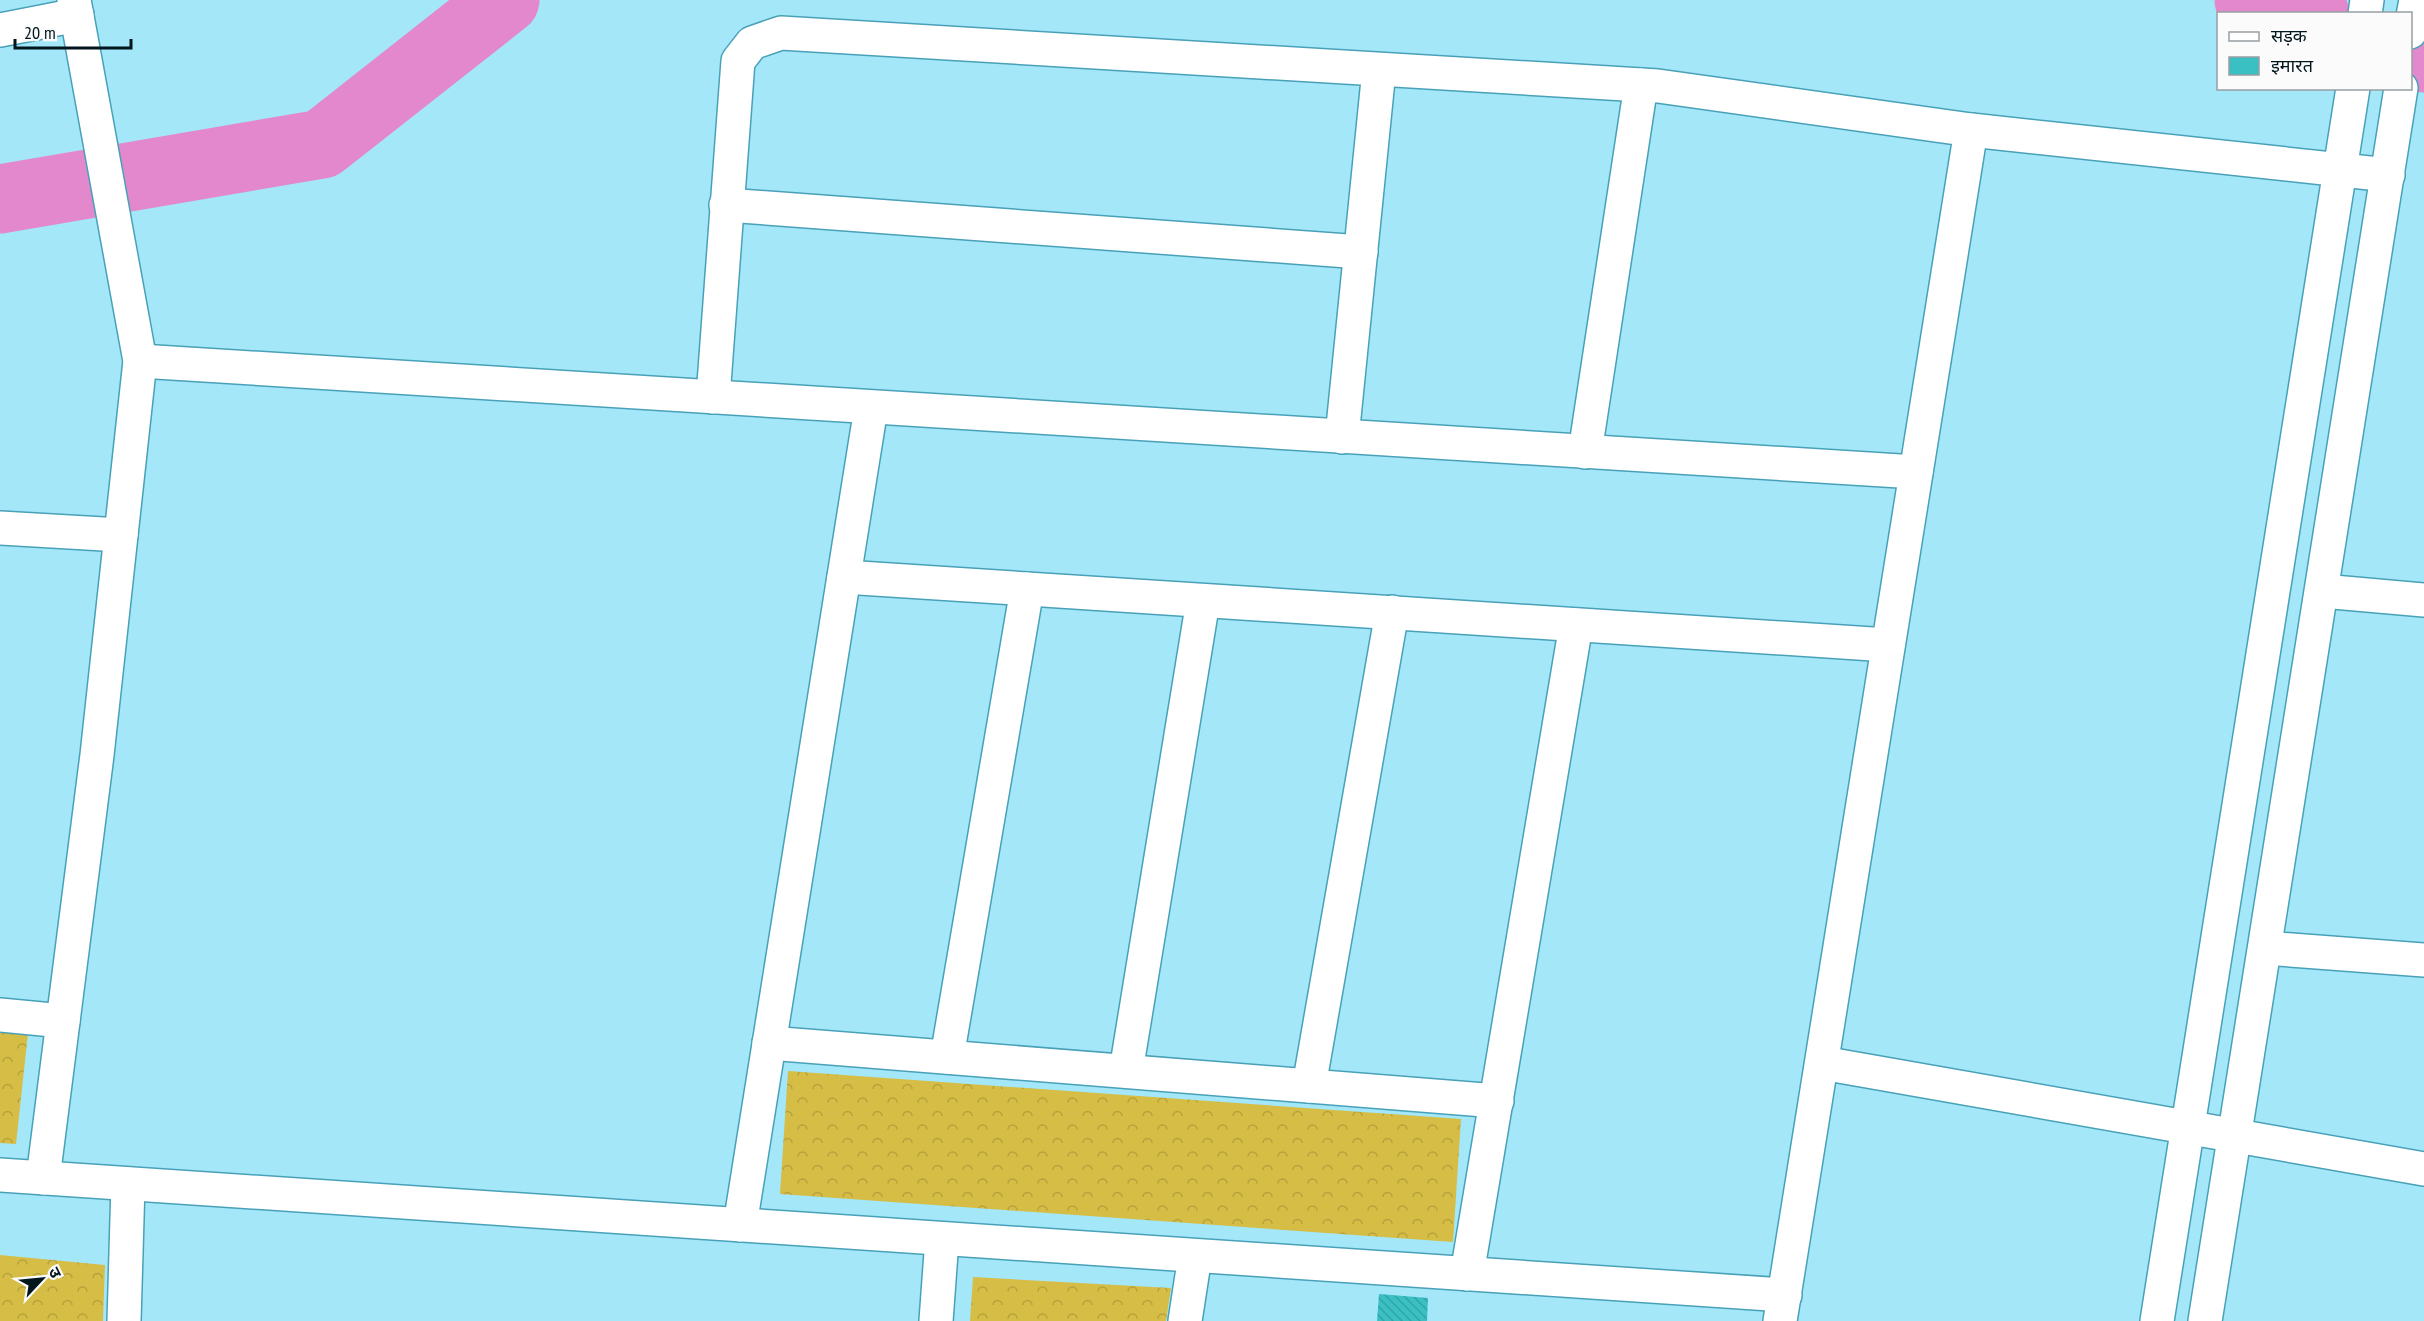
<svg xmlns="http://www.w3.org/2000/svg" width="2424" height="1321" viewBox="0 0 2424 1321" font-family="'PT Sans Narrow','Noto Sans Devanagari',sans-serif">
<defs>
<pattern id="forest-crowns" width="20" height="18" patternUnits="userSpaceOnUse" patternTransform="scale(1.5)"><rect width="20" height="18" fill="#d6bd45"/><path d="M2 6a3 3 0 1 1 6 0M12 15a3 3 0 1 1 6 0" fill="none" stroke="#b6a23c"/></pattern>
<pattern id="building-back-hatch" width="6" height="6" patternUnits="userSpaceOnUse" patternTransform="scale(1.5)"><rect width="6" height="6" fill="#3ac0c2"/><path d="M-1 5l2 2M0 0l6 6M5-1l2 2" fill="none" stroke="#31a4a6"/></pattern>
</defs>
<rect width="100%" height="100%" fill="#a3e7f9"/>
<!-- forest -->
<g fill="url(#forest-crowns)">
<path d="M0,1031L28,1033L16,1144L0,1143Z"/>
<path d="M788,1071L1461,1119L1453,1242L780,1194Z"/>
<path d="M0,1255L105,1265L103,1321H0Z"/>
<path d="M973,1277L1171,1288L1166,1321H970Z"/>
</g>
<g fill="none" stroke-linecap="round" stroke-linejoin="round">
<!-- river -->
<g stroke="#e388cc" stroke-width="69">
<path d="M2249,0L2301,8L2315,14"/>
<path d="M2410,52L2424,58"/>
<path d="M0,199L322,144L505,0"/>
</g>
</g>
<!-- building -->
<path fill="url(#building-back-hatch)" d="M1379,1294L1428,1298L1427,1321H1377Z"/>
<g fill="none" stroke-linecap="round" stroke-linejoin="round">
<!-- minor casing -->
<g stroke="#48a1b8" stroke-width="36">
<g id="minor">
<path d="M2365,14L2367,0"/>
<path d="M0,30L77,15"/>
<path d="M2410,32L2416,0"/>
<path d="M726,205L1361,252"/>
<path d="M140,361L1916,472"/>
<path d="M713,397L738,61L752,43L781,33L1658,86L1971,130L2388,175"/>
<path d="M1342,437L1379,70"/>
<path d="M1585,452L1641,85"/>
<path d="M0,528L121,535"/>
<path d="M844,577L1888,645"/>
<path d="M2322,591L2424,600"/>
<path d="M2265,948L2424,960"/>
<path d="M0,1015L63,1021"/>
<path d="M769,1043L1497,1101"/>
<path d="M947,1057L1027,589"/>
<path d="M1822,1063L2424,1169"/>
<path d="M1126,1071L1203,601"/>
<path d="M1309,1086L1392,612"/>
<path d="M0,1175L1785,1295"/>
<path d="M43,1178L97,755L140,361L74,0"/>
<path d="M740,1225L871,408"/>
<path d="M1467,1274L1576,625"/>
<path d="M124,1321L128,1184"/>
<path d="M936,1321L942,1239"/>
<path d="M1185,1321L1195,1256"/>
<path d="M1780,1321L1971,130"/>
<path d="M2157,1321L2353,88"/>
<path d="M2205,1321L2401,88"/>
</g>
</g>
<!-- minor -->
<use href="#minor" stroke="#fff" stroke-width="33"/>
</g>
<!-- legend -->
<rect x="2217" y="12" width="195" height="78" fill="#fbfbfb" stroke="#979fa2" stroke-width="1.5"/>
<rect x="2229" y="32" width="30" height="9" fill="#ffffff" stroke="#979fa2" stroke-width="1.5"/>
<text x="2271" y="42" font-size="18" fill="#00151c">सड़क</text>
<rect x="2229" y="57" width="30" height="18" fill="#3ac0c2" stroke="#979fa2" stroke-width="1.5"/>
<text x="2271" y="72" font-size="18" fill="#00151c">इमारत</text>
<!-- north arrow -->
<g transform="translate(42 1279) rotate(64)" stroke="#fbfbfb" stroke-width="4.5" paint-order="stroke">
<path d="M0-4.5L10 22L0 15L-10 22Z" fill="#00151c"/>
<text y="-9" font-size="16" font-weight="bold" text-anchor="middle" fill="#00151c">उ</text>
</g>
<!-- scale -->
<path d="M15 39v9h116v-9" fill="none" stroke="#00151c" stroke-width="3"/>
<text x="24" y="39" font-size="18" fill="#00151c" stroke="#fbfbfb" stroke-width="4.5" paint-order="stroke">20 m</text>
</svg>
